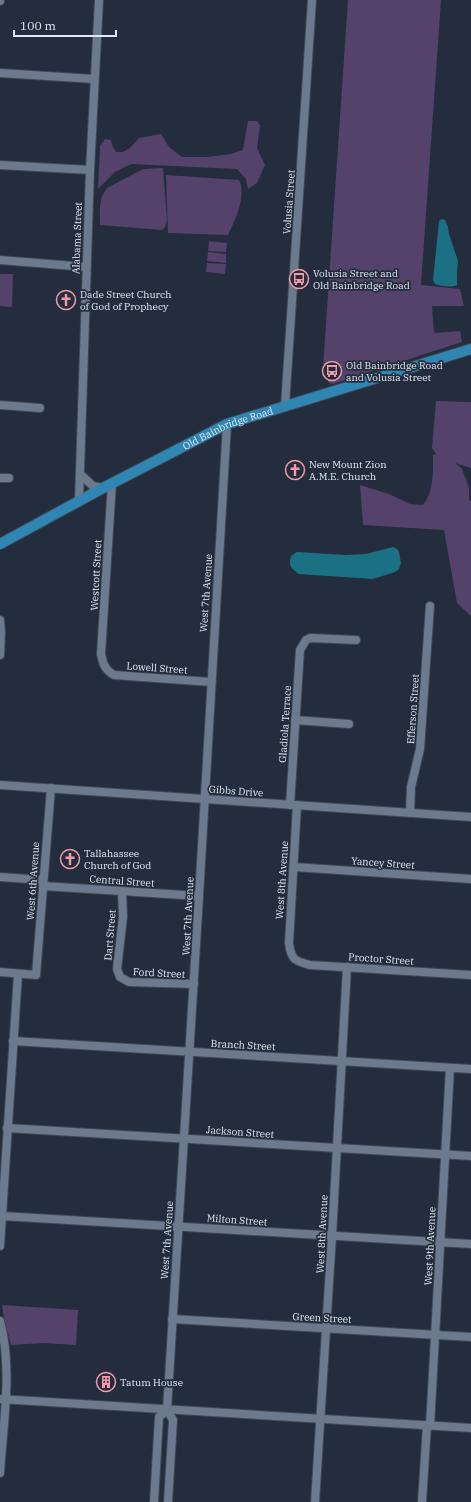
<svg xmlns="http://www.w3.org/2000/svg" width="471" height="1502" viewBox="0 0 471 1502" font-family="'IBM Plex Serif',serif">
<rect width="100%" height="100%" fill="#232d3d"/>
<!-- green -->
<g fill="#54426a">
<path d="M348,0H441L421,285L460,289L464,306H432L434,333L460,331L462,342L333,384L329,383L323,368Z"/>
<path d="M248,121H257L260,125L257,148L265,165L257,183L248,189L246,179L237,169L131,164L115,172L98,189L100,146L105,139L111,140L113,147L116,152H123L130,148L139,138L161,134L169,147L182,157H207L231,154L243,150Z"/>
<path d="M163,168L167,220L165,227L162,230L100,225C100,212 98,199 107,188L143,169Z"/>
<path d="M166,175L239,180C247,196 235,220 228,235L168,233Z"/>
<path d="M209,241L227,243L226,252L208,251Z"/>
<path d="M208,252L226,254V263L207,261Z"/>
<path d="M207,263L226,264L225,274L206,272Z"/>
<path d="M0,274H13L12,307L0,306Z"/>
<path d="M436,401L471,402V468L455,463L462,469L469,488V500L471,501V616L457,603L444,530L363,525L360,485L389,494L410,504L423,505C434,491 433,473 433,455L436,454L432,448Z"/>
<path d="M2,1305L78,1310L76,1345L43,1343L11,1345L4,1318Z"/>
</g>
<!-- water -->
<g fill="#1c7083">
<path d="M442,219L445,220L448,227L449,234L458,261L457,272V285C451,288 441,286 435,284L433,280L439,221Z"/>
<path d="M393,547L397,549L399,552L401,563L399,569L395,572L373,579L299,574C291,568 288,566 291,556L297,552L346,555L366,554Z"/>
</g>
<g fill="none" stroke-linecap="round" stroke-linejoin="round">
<!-- minor casing -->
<g stroke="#3f4855" stroke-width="10">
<g id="minor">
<path d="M0,1V0"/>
<path d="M0,73L94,79"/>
<path d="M0,165L90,170"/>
<path d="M0,260L86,267"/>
<path d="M0,405L40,408"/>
<path d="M285,406L312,0"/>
<path d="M80,474L93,486L103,488"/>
<path d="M0,478H9"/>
<path d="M112,483L101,654C103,664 105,670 114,675L211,682"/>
<path d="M79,501L90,170L99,0"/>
<path d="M0,620L1,633L0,655"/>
<path d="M295,720L349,724"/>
<path d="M0,785L471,817"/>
<path d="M290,805L300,650L306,640L310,638L356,640"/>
<path d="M297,805L289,943C291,959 294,961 310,965L471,975"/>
<path d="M410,813L411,787L420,749L430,606"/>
<path d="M294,867L471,879"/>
<path d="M0,877L43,880"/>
<path d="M43,886L199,896"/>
<path d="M122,891L123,917L117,969L120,977L129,982L194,984"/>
<path d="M0,972L36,975L51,788"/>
<path d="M13,1041L471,1069"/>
<path d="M7,1128L471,1156"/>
<path d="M2,1216L471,1244"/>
<path d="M0,1246L18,974"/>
<path d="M172,1319L471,1337"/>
<path d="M0,1321C13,1369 3,1424 0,1473"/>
<path d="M0,1399L471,1428"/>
<path d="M430,1426L450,1068"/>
<path d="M154,1502L159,1417L167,1410"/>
<path d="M168,1502L173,1420L167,1410L199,896L227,424"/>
<path d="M315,1502L332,1236L347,967"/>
<path d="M422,1502L427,1425"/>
</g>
</g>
<!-- major casing -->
<g stroke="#3f4855" stroke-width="12">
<g id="major">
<path id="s1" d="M0,544L103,488L227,424L471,349"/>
</g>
</g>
<!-- minor -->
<use href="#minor" stroke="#6d798c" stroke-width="8"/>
<!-- major -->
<use href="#major" stroke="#3086b3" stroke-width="10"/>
</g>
<!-- icons -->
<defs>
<g id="bus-ring" transform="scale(1)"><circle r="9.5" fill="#232d3d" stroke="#f39aa9" stroke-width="1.5"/><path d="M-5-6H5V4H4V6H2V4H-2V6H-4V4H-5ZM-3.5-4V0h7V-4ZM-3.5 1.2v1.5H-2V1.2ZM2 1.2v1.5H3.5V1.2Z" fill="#f39aa9"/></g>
<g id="church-ring" transform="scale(1)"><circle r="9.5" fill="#232d3d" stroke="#f39aa9" stroke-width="1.5"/><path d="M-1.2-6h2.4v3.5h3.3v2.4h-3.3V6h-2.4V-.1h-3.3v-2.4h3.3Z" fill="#f39aa9"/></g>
<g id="building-ring" transform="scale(1)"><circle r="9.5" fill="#232d3d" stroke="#f39aa9" stroke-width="1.5"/><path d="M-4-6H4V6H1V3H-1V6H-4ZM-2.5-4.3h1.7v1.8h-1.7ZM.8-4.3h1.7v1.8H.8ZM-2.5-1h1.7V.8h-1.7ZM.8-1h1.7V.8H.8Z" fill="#f39aa9"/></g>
</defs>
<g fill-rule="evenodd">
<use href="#bus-ring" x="299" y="279"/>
<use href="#church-ring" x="66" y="300"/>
<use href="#bus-ring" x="332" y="371"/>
<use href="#church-ring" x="295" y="470"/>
<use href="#church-ring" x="70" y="859"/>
<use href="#building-ring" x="106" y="1382"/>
</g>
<g text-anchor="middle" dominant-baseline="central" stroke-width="3.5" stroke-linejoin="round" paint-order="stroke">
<!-- street labels -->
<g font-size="10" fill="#e2e9f4" stroke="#232d3d">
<text transform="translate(289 202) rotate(-86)">Volusia Street</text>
<text transform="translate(77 238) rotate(-88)">Alabama Street</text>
<text stroke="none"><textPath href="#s1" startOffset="256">Old Bainbridge Road</textPath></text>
<text transform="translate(96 575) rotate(-87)">Westcott Street</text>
<text transform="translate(206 593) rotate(-86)">West 7th Avenue</text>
<text transform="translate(157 668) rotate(4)">Lowell Street</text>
<text transform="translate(413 709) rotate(-86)">Efferson Street</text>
<text transform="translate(285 724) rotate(-86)">Gladiola Terrace</text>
<text transform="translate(236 791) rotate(4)">Gibbs Drive</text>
<text transform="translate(383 863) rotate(4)">Yancey Street</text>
<text transform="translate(282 880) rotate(-86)">West 8th Avenue</text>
<text transform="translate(33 881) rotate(-86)">West 6th Avenue</text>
<text transform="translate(122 881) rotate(4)">Central Street</text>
<text transform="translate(188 916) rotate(-87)">West 7th Avenue</text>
<text transform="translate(110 935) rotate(-85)">Dart Street</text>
<text transform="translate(381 959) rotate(4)">Proctor Street</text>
<text transform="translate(159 973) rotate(3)">Ford Street</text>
<text transform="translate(243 1045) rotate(3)">Branch Street</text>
<text transform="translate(240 1132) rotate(4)">Jackson Street</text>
<text transform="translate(237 1220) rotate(4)">Milton Street</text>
<text transform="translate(322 1234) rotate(-87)">West 8th Avenue</text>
<text transform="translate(167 1240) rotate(-86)">West 7th Avenue</text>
<text transform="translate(430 1246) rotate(-87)">West 9th Avenue</text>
<text transform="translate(322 1318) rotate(3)">Green Street</text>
</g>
<!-- poi labels -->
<g font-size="10" fill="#e2e9f4" stroke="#232d3d" text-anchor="start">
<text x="313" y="273">Volusia Street and<tspan x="313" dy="12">Old Bainbridge Road</tspan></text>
<text x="80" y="294">Dade Street Church<tspan x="80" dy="12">of God of Prophecy</tspan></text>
<text x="346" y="365">Old Bainbridge Road<tspan x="346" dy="12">and Volusia Street</tspan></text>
<text x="309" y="464">New Mount Zion<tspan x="309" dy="12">A.M.E. Church</tspan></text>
<text x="84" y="853">Tallahassee<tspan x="84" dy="12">Church of God</tspan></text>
<text x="120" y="1382">Tatum House</text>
</g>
</g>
<!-- scale -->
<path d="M14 30v6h102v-6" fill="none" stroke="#e2e9f4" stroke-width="2"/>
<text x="20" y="30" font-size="12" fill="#e2e9f4" stroke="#232d3d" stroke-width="3" paint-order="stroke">100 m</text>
</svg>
